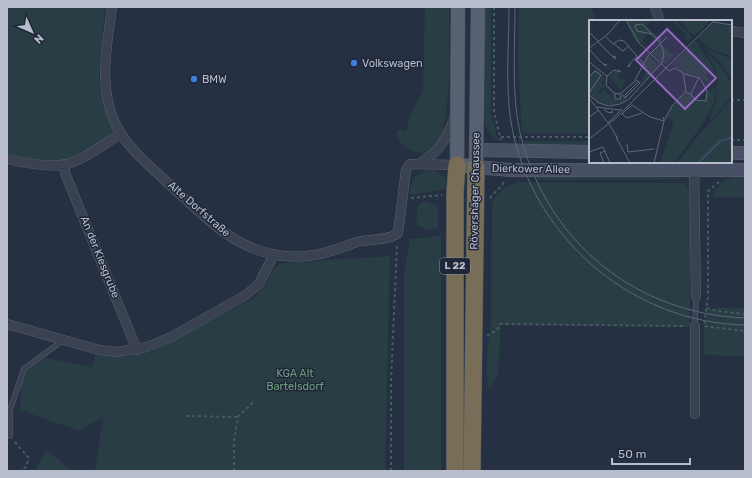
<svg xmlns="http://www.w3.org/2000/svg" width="752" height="478" viewBox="0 0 752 478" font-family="Rubik,sans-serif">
<rect width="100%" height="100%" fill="#263043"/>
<!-- green -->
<g fill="#283e44">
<path d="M7,7H105L99,75L103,104L115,137L64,164L7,159Z"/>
<path d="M425,7H449C449,44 451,83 445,120C443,126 443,135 441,141C433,162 395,152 397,130L406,131L411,114L423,92Z"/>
<path d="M484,7H491V113L498,141L488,132L484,121Z"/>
<path d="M519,7H591L596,21H590V134L522,133L518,62Z"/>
<path d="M524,141H590V145L526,144Z"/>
<path d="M428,170L435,171L445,177L447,189L410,195V187L415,176Z"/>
<path d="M537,176H676L682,179L538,180Z"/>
<path d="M730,177H745V197H714L715,189L726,179H730Z"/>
<path d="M517,182L685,183L690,192V327L501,325L498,375L490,389C482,373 490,341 491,323C492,284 491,245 492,206C495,193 504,187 517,182Z"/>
<path d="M425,201L438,206V228L426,230L416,224L418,205Z"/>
<path d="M441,236V471H404V275L410,239Z"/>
<path d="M390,256L385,471H95L103,417L79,431L20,410L22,374L46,358L92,367L95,355L129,357L153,351L254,298C264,289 269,280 274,268L283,263Z"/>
<path d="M714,308H745V356L704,355V328L708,311Z"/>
<path d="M46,449L72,471H35Z"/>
</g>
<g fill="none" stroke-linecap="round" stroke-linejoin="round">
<!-- lane casing -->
<g stroke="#586070" stroke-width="5.5">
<g id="lane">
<path d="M695,326L696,296"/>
<path d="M10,436V410L24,369L62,341"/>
</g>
</g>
<!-- street casing -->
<g stroke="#586070" stroke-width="10">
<g id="street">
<path d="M112,7C107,47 98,85 115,123C127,148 149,165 169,184C208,220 246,262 305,256C323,255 340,248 357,242C370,239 389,241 398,233L406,170L410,164L457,165"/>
<path d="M655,7L660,21"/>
<path d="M731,31L745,33"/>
<path d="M7,159C24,163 45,167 63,165C81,162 105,143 121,134"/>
<path d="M694,162L696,296"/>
<path d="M64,164L65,173L137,350"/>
<path d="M418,164C442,150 444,142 455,117"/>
<path d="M7,324L99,350L117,352L147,347L171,337L246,295L259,284L274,254"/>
<path d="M695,414V326"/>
</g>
</g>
<!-- secondary casing -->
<g stroke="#586070" stroke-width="14">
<g id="secondary">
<path d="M476,150L590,152"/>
<path d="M731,153H745"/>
<path d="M476,167L511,170H745"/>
</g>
</g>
<!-- primary casing -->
<g stroke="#444b5c" stroke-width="15">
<g id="primary">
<path d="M457,165L476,167L478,7"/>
<path d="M457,165L458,7"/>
</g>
</g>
<!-- highway casing -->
<g stroke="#454d5d" stroke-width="18">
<g id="highway">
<path d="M455,471V193L457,165"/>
<path d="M472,471L476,167"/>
</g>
</g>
<!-- path -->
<g stroke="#465b60" stroke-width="2" stroke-dasharray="3 3" stroke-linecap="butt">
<path d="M494,7V112L501,140"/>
<path d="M731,100H745"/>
<path d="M501,137H590"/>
<path d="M731,140H745"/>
<path d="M719,182L708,191V296L704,326L745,331"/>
<path d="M411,198L442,195"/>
<path d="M490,198L503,184V181"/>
<path d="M707,308L716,311L745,314"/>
<path d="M487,336L497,330L500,324L686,326"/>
<path d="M186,416L238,417"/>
<path d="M15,442L28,457L27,466L20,471"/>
<path d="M234,471V440L238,417L253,402"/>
<path d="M391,471V381L397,244"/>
</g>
<!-- lane -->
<use href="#lane" stroke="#3a4252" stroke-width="4.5"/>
<!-- street -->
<use href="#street" stroke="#3a4252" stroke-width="9"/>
<!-- secondary -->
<use href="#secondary" stroke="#485065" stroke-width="13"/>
<!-- primary -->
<use href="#primary" stroke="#586172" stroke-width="14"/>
<!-- highway -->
<use href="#highway" stroke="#786e57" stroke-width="17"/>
<!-- tram -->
<g stroke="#5c6679" stroke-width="1">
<path d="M509,7C509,49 504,95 514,137C539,243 636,323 745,325"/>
<path d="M515,7C515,49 511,96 521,137C548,243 637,314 745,318"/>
</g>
</g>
<!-- markers -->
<g fill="#3f7fe0" stroke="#1f2738" stroke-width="1.5">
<circle cx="354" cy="63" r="4"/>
<circle cx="194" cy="79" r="4"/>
</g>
<g text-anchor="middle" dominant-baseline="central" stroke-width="3" stroke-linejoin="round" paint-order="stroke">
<!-- shield labels -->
<rect fill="#1f2738" stroke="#8990a0" stroke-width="1" x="440" y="258" width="30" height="16" rx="3"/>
<g font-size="10" font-weight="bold" fill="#b7bdcc">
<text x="455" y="266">L 22</text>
</g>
<!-- poi labels -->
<g font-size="11" fill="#b7bdcc" stroke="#1f2738" text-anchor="start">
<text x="362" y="63">Volkswagen</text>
<text x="202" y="79">BMW</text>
</g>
<!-- street labels -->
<g font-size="11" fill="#b7bdcc" stroke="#1f2738">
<text transform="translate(531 169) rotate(1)">Dierkower Allee</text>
<text transform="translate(475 191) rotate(-89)">Rövershäger Chaussee</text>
<text transform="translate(199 209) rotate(41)">Alte Dorfstraße</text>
<text transform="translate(100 257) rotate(68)">An der Kiesgrube</text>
</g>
<!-- park labels -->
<g font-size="11" fill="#6d9e7c" stroke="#1f2738">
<text x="295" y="373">KGA Alt<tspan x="295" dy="13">Bartelsdorf</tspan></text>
</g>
</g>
<!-- overview -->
<g transform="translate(589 20)">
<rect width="143" height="143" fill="#263043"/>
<path d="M38,0H64L57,6L73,20L70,22L58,13L54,21L62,29L50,21V24L43,16ZM83,0H86L103,17L99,22L96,18L98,15ZM90,0H122L105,16ZM123,4L143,6V36L124,30L109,19ZM107,21L125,49L128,65L125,84L115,102L85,143H71L85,102L78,96L84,86L97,72L115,83L118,71L127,68L126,56H122L121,51L117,55L121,61L119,63L109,56L95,53L87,47L108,25L88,45H83ZM72,23L84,35L89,31L77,44L63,33ZM119,30L143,39V59L130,41ZM117,32L132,47L143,63V76L123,100L120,98L127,82L129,60L126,47ZM60,36L71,46L34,82L19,85L9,82L0,74L3,71H0V56L7,49L16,57L13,63L17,66L9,72L11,74L15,70L24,79V74L17,68L18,67L26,74L25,80H33L32,76L35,73L34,78H38L52,64L47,60L53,61L59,47L56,43ZM26,51L30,52V59H38L31,69L19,56ZM143,79V143H88L110,115Z" fill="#283e44"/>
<path fill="none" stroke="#3b4b6c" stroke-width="2" d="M109,143L131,121L143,117"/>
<path fill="none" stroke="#60687a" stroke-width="1" d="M37,0L50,23L77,48M124,2L143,5M0,12L9,21M17,17L24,24L30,20L35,21L58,48M9,22L26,39L27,37L23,36M25,24L34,31L40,26M0,28L18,15L31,0M0,29L11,41L17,46L18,45L14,44M0,42L18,56M41,44L40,47L39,46L46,38L49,37M77,48L126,0M29,50L32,52L25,50L18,56L17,65L25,73L31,74L45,62L59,36L78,17M95,54L111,58L118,71L117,81L106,80L102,74L97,72M0,57L6,51L12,55L0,73M26,74V79H32L31,74M33,74L36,78L51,63L47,60M102,74L110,57M0,75L10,83L20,86L31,84L40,79L73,43L75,33L71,22L53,4L46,5L48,11L63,14M37,77L36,75L49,62M0,78L19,103M43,85L61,97L75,101L74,97M8,87L31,90M15,89L18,92L23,93V90M33,94L38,98L53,93M33,94L43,85M0,97L10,90M19,103L33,89M20,104L28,117V119L27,116M0,119L27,98L77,48M28,119L41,143M38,124L39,132L65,129M0,132L14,127L21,143M15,143L11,133L16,131M65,143L75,101L83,86L97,71L94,53L86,48L80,51L77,48"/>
<path fill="#9366c4" fill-opacity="0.15" stroke="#9366c4" stroke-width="2" d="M78,9L127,58L96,89L47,40Z"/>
<rect width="143" height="143" fill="none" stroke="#b7bdcc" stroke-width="2"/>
</g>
<!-- border -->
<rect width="752" height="478" fill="none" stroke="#b7bdcc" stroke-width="16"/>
<!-- north arrow -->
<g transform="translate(32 32) rotate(135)" stroke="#1f2738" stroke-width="3" paint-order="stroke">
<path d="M0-3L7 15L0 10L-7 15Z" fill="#b7bdcc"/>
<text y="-6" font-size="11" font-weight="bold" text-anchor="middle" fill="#b7bdcc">N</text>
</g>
<!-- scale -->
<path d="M612 458v6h78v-6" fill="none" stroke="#b7bdcc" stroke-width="2"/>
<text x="618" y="458" font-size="12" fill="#b7bdcc" stroke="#1f2738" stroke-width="3" paint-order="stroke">50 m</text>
</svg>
